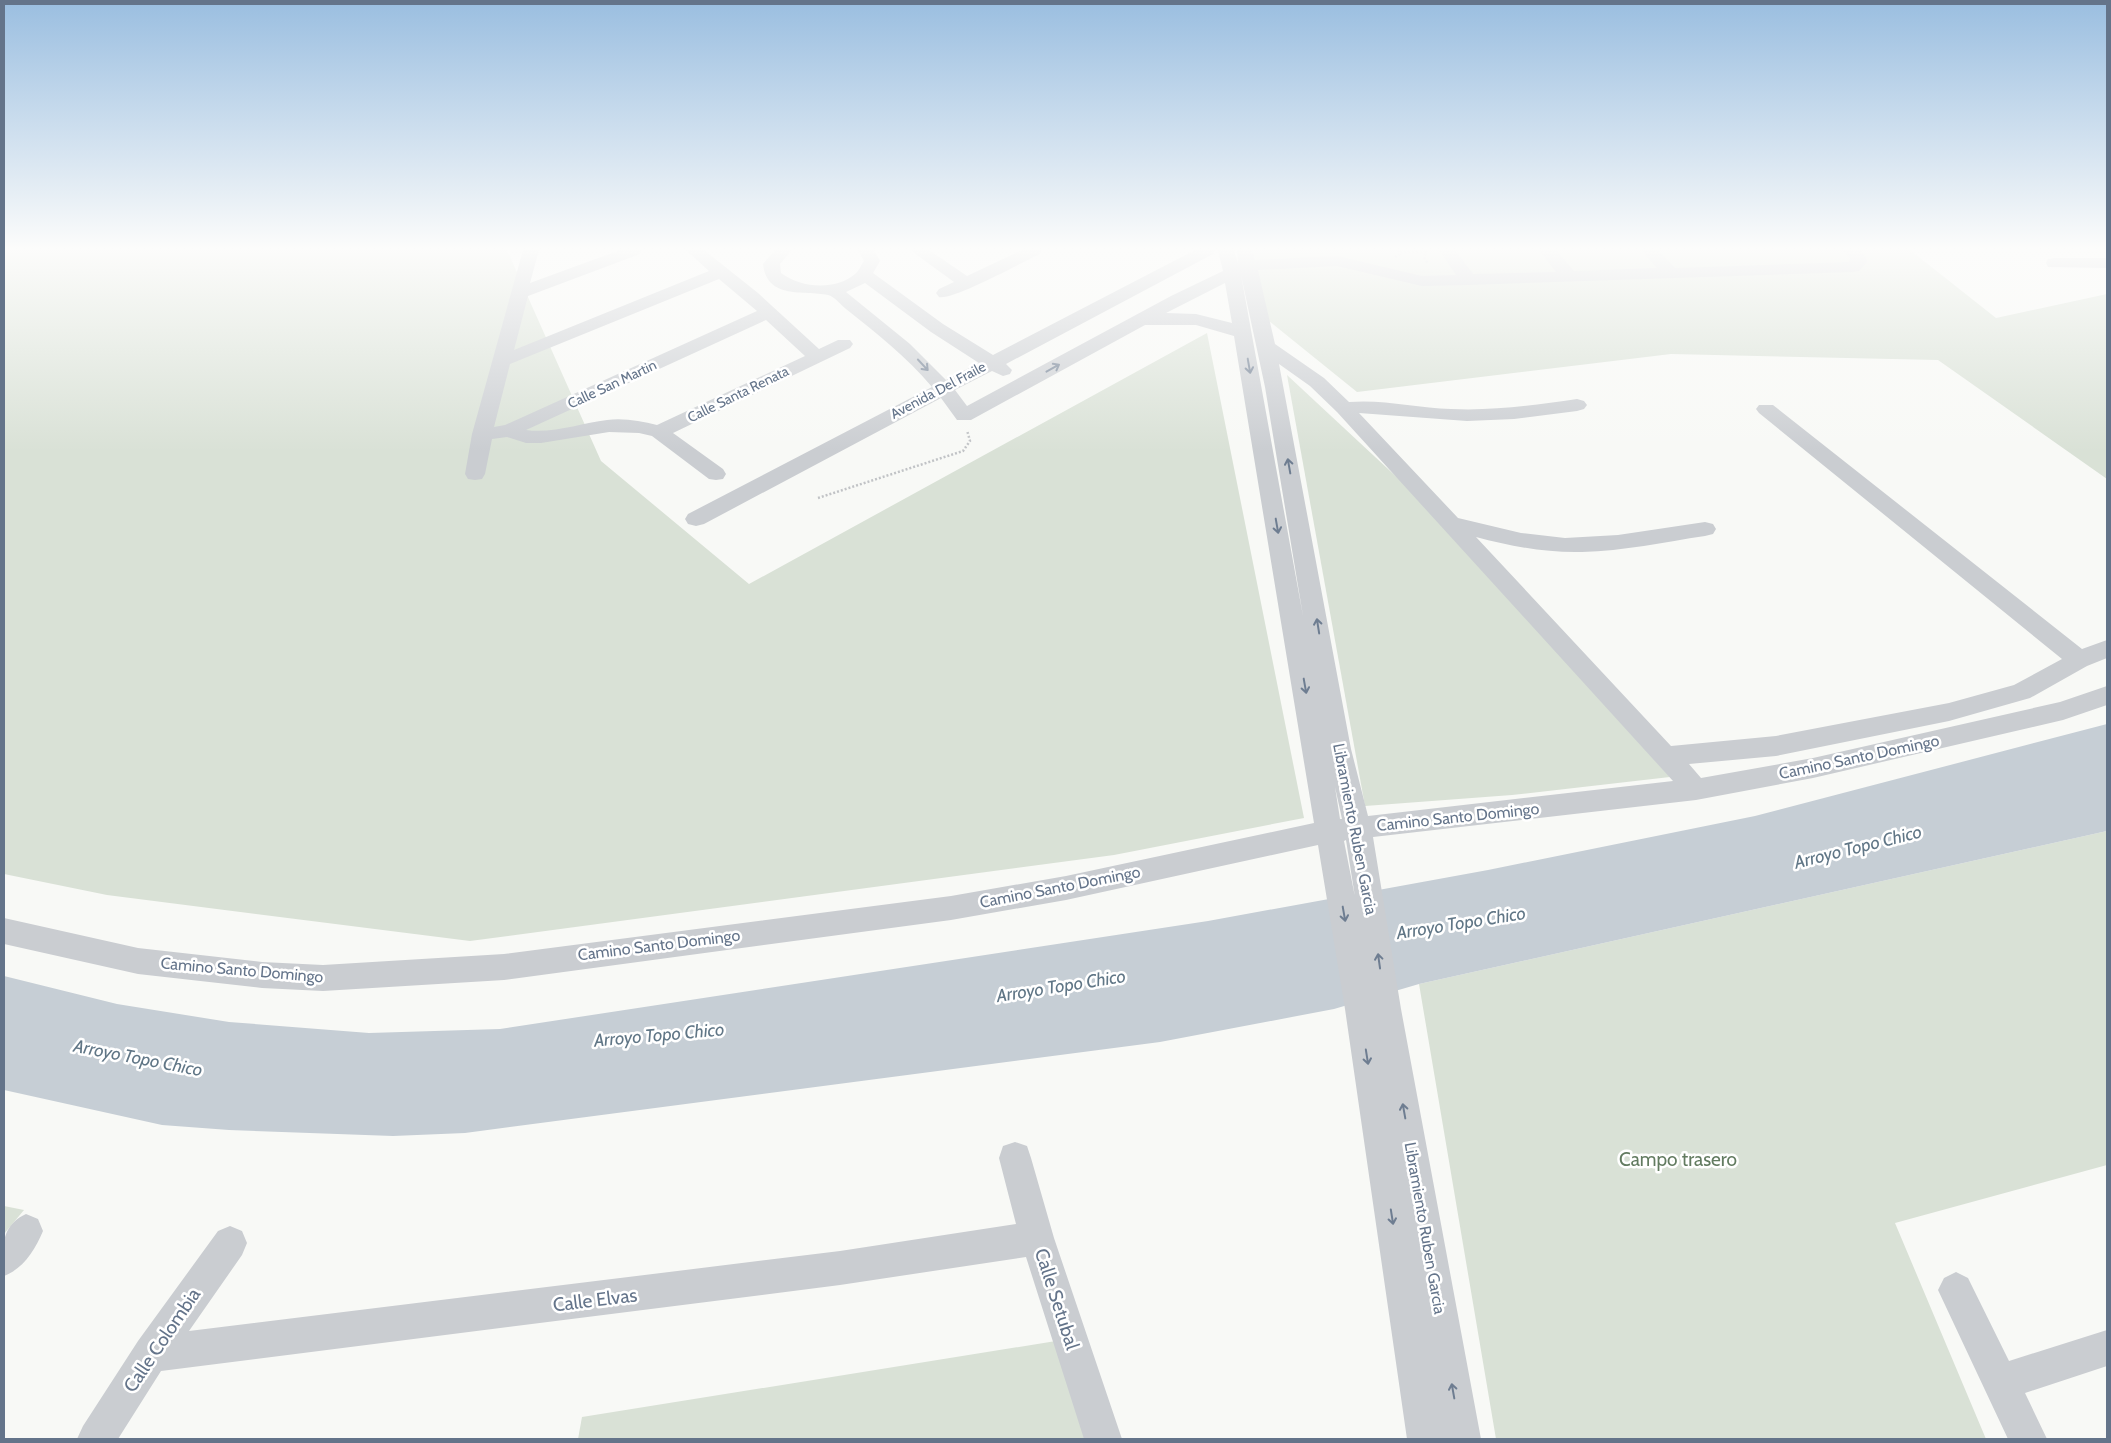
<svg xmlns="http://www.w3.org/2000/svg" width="2111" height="1443" viewBox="0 0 2111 1443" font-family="Cabin,sans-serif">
<rect width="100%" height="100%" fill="#f8f9f6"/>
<!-- green -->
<g fill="#d9e1d6">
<path d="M4,250H507L601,461L749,584L1207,333L1304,818L1114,855L470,941L107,895L4,874Z"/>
<path d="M1253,250H1910L1996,318L2107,294V479L1938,360L1671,354L1357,392L1269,321Z"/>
<path d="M1287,375L1416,495L1670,777L1512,795L1365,806Z"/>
<path d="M2107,831V1165L1895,1223L1986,1439H1496L1419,984Z"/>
<path d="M4,1206L24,1210L4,1234Z"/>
<path d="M1062,1340L1092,1439H578L582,1417Z"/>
</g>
<!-- water -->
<path fill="#c6ced5" d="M2107,724V831L1419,984L1334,1009L1160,1042L465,1133L393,1136L229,1130L162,1125L4,1090V976L117,1004L229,1022L369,1033L500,1029L1208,921L1488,870L1755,816Z"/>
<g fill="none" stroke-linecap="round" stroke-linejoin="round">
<!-- path -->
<g stroke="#c1c3c6" stroke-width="2.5" stroke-dasharray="2 2" stroke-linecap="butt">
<path d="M1427,250L1424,257L1428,264"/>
<path d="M1400,252L1426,253"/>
<path d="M1395,257L1400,254L1398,250"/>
<path d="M818,498L963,451L970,441L967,430"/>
</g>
<!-- minor -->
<g fill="#cacdd1" fill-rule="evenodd">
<path d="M523,250H539L530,283L620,250H642L640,254L528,296L514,350L709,271L686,250H704L758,293L819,349L838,340H850L853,344L850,348L673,433L723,469L726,474L723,479L716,480L709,479L652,436L639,433L609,432L541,443H526L507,437L492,439L485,474L482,479L475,480L468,479L465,474L472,434ZM719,279L757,311L505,425L494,427L510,364ZM766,320L805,356L657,425C641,421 624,418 607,420C581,423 553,434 526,430Z"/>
<path d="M775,250H792L780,264L781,273C801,288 835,291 855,274C859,271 861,265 864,261L858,250H874L880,261L873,273L943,324L993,355L1195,250H1215L1213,254L1006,364L1012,370L1010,374L1003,376L992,371L955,390L967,406L1171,296L1223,271L1218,250H1234L1238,263L1237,250H1253L1255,260L1337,256L1422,276L1456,275L1439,250H1455L1473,274L1556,272L1539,250H1556L1574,271L1657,268L1641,250H1658L1675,268L1849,262L1850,258L1842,250H1860L1866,256L1867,262L1859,271L1853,272L1468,285L1422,286L1337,266L1258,270L1275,344L1324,378L1349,402C1383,399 1417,408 1451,409C1494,411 1535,405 1577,399L1584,401L1587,405L1584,409L1577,411L1514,419L1467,421L1359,413L1458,518L1521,533L1565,538L1618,535L1705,522L1713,524L1716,529L1713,534L1705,536C1664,542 1624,551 1582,552C1546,553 1510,546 1476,537L1671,746L1776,736L1949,703L2014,685L2062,659L1759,413L1756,409L1759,405H1773L2082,649L2107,640V658L2087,666L2030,698L1949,721L1776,756L1689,764L1701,778L1813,758L2060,702L2107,686V705L2063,720L1813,778L1696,800L1373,837L1401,1009L1481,1439H1407L1345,1009L1318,845L1066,900L951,920L504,980L323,991L262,988L138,974L4,944V918L138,948L262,962L323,965L504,954L951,896L1066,876L1314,823L1234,336L1196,325H1145L971,420H957L941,398L704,524L696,526L688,524L685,519L688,514L932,387C907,357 876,333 846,309C842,306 834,296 828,295C804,290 767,300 763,264ZM1241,275L1265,387L1303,616ZM865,283L931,332L979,363L946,380L910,344L846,292ZM1225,283L1232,323L1196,314L1166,313ZM1279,364L1310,386L1337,412L1673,781L1368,816L1351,749ZM1335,787L1342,819H1340ZM1346,840L1355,897L1344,841Z"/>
<path d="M910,250H929L967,276L1022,250H1042L1040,254C1022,262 954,300 939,297L936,293L939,289L954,282Z"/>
<path d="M2054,258H2107V268L2048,267L2046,263L2048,259Z"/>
<path d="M1015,1142L1027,1146L1031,1158L1054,1238L1122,1439H1084L1026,1257L840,1285L161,1371L118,1439H77L83,1426L138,1341L218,1231L230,1226L242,1231L247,1243L242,1255L189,1331L840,1251L1016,1224L999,1158L1003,1146Z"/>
<path d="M26,1214L38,1219L43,1231C35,1250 23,1269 4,1276C2,1249 0,1226 26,1214Z"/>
<path d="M1956,1272L1968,1278L2009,1361L2107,1330V1366L2025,1393L2047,1439H2008L1938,1290L1944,1278Z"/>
</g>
</g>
<!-- one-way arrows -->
<defs><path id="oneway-shaft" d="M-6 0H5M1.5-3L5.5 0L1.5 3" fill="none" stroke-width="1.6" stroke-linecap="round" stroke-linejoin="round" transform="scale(1.25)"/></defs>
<g stroke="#6e7d91">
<use href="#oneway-shaft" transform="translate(923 365) rotate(47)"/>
<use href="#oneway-shaft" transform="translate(1249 366) rotate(80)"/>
<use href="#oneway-shaft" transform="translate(1053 368) rotate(-29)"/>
<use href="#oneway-shaft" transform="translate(1289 466) rotate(-100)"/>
<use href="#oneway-shaft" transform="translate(1277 526) rotate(80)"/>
<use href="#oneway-shaft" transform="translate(1318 626) rotate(-99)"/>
<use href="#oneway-shaft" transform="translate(1305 686) rotate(80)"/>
<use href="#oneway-shaft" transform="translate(1344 914) rotate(80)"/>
<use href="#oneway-shaft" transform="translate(1379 961) rotate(-98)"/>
<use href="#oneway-shaft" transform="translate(1367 1057) rotate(81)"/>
<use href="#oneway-shaft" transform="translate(1404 1111) rotate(-100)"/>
<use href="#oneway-shaft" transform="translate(1392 1217) rotate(81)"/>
<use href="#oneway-shaft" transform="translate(1453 1391) rotate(-100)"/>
</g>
<!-- sky -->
<linearGradient id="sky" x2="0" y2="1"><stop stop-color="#9abee0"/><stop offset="0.55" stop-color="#fcfcfb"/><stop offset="1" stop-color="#fcfcfb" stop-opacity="0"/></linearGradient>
<rect width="2111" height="452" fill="url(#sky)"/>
<g text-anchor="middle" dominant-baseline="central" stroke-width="5" stroke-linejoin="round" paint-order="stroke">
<!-- far-street labels -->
<g font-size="14" fill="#64748a" stroke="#fff">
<text transform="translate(612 384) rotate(-25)">Calle San Martin</text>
<text transform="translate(938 390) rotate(-28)">Avenida Del Fraile</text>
<text transform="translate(738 394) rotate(-26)">Calle Santa Renata</text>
</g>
<!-- street labels -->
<g font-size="16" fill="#64748a" stroke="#fff">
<text transform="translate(1859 757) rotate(-12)">Camino Santo Domingo</text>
<text transform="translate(1458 817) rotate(-6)">Camino Santo Domingo</text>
<text transform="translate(1355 829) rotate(79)">Libramiento Ruben Garcia</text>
<text transform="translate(1060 887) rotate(-11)">Camino Santo Domingo</text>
<text transform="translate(659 945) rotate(-7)">Camino Santo Domingo</text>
<text transform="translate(242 970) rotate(5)">Camino Santo Domingo</text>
<text transform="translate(1425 1228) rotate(80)">Libramiento Ruben Garcia</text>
</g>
<!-- water labels -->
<g font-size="18" font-style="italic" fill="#607686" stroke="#fff">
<text transform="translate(1858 847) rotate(-14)">Arroyo Topo Chico</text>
<text transform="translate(1461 923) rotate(-9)">Arroyo Topo Chico</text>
<text transform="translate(1061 986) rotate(-9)">Arroyo Topo Chico</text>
<text transform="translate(659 1035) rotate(-5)">Arroyo Topo Chico</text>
<text transform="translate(138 1058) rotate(11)">Arroyo Topo Chico</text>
</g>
<!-- near-park labels -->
<g font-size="19" fill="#627b60" stroke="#fff">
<text x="1678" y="1159">Campo trasero</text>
</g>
<!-- near-street labels -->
<g font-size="19" fill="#64748a" stroke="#fff">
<text transform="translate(1057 1299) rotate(72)">Calle Setubal</text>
<text transform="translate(595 1300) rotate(-7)">Calle Elvas</text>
<text transform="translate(162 1340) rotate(-56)">Calle Colombia</text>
</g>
</g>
<!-- border -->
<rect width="2111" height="1443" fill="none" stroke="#64748a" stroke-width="10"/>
</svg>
